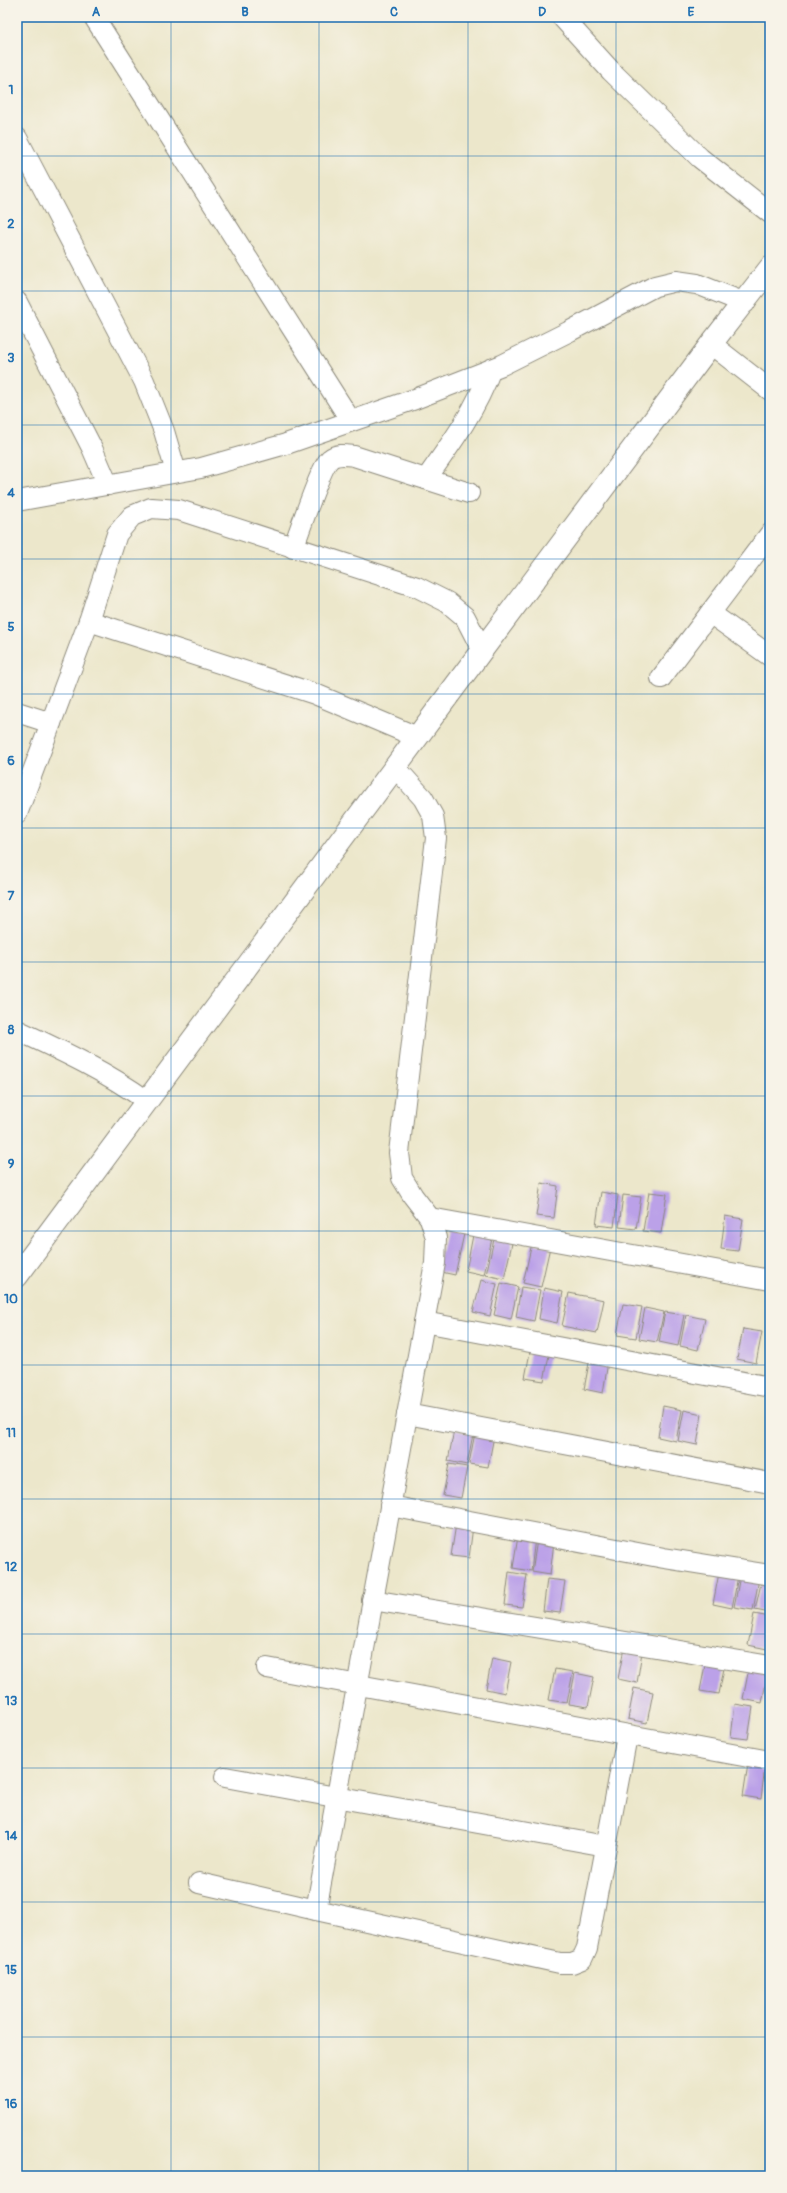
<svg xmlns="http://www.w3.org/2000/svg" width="787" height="2193" viewBox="0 0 787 2193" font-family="Pangolin,sans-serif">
<rect width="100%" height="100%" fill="#f7f3e8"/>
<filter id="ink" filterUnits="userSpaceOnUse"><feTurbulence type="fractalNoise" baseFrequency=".025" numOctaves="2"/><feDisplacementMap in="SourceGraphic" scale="8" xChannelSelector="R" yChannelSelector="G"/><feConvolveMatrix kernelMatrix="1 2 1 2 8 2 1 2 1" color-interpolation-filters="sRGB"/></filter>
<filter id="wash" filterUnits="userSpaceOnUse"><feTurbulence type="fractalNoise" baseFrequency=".012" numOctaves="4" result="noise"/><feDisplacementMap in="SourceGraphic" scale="16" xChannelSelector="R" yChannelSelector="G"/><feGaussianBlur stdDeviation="0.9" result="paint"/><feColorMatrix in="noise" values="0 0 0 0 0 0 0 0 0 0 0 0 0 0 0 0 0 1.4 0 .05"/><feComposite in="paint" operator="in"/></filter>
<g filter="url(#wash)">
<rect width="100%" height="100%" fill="#ece7cb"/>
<g id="blocks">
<!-- building -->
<g fill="#bba1e8">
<path d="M541,1183L558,1186L554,1218L536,1216Z"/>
<path d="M601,1192L618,1195L614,1227L596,1225Z"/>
<path d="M649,1192L667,1194L661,1233L643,1231Z"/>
<path d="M623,1195L641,1197L636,1229L619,1227Z"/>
<path d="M725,1216L743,1219L738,1251L721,1249Z"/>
<path d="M446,1230L464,1234L455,1275L437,1271Z"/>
<path d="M474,1230L493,1234L484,1275L466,1271Z"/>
<path d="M495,1235L513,1239L504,1279L486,1275Z"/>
<path d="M532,1243L550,1247L541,1287L523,1283Z"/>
<path d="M481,1280L497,1284L490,1316L473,1312Z"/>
<path d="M501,1283L518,1287L511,1319L494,1315Z"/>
<path d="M521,1287L540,1290L534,1321L516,1317Z"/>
<path d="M544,1288L563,1292L557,1323L539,1319Z"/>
<path d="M569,1293L604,1300L597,1333L562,1326Z"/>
<path d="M623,1304L642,1307L636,1338L617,1335Z"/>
<path d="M645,1308L664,1312L657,1342L639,1339Z"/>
<path d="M665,1312L684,1315L678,1346L659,1342Z"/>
<path d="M686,1315L705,1319L698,1350L680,1346Z"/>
<path d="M743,1329L762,1332L756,1363L737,1359Z"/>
<path d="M531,1347L550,1350L544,1381L525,1378Z"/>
<path d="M590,1358L608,1362L603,1393L584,1389Z"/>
<path d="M663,1406L682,1410L676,1441L658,1437Z"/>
<path d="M684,1410L702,1414L697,1445L678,1441Z"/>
<path d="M454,1430L473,1434L467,1465L448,1461Z"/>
<path d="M475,1433L494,1436L488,1467L469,1464Z"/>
<path d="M449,1464L467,1467L461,1498L443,1495Z"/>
<path d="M456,1524L473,1526L469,1558L451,1556Z"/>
<path d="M518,1536L535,1538L531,1571L513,1568Z"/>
<path d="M537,1540L554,1542L550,1575L532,1572Z"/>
<path d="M509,1572L527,1575L522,1607L505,1605Z"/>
<path d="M719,1573L738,1576L732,1608L713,1604Z"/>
<path d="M740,1576L759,1579L753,1610L734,1607Z"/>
<path d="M547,1579L565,1581L560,1613L543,1611Z"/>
<path d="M762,1579L770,1581V1613L755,1610Z"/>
<path d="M754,1614L770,1617L767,1649L748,1645Z"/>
<path d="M624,1648L642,1652L637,1683L618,1679Z"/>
<path d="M492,1658L511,1662L505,1693L486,1689Z"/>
<path d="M706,1660L725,1663L719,1694L700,1691Z"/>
<path d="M749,1668L768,1672L762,1703L743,1699Z"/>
<path d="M555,1669L573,1672L567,1703L549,1700Z"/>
<path d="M575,1673L594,1677L588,1707L569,1704Z"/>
<path d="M634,1688L653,1692L647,1723L628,1719Z"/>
<path d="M735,1704L753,1707L748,1739L731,1737Z"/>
<path d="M748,1764L765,1766L761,1799L743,1796Z"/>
</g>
</g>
</g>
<g filter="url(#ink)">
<use href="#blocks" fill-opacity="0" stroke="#8c897b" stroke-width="1"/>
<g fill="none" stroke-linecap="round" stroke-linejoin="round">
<!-- street casing -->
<g stroke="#8c897b" stroke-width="22">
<g id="street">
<path d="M94,17L351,421"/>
<path d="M562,17L611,71L700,158L770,213"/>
<path d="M17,138L144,381L164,431L176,472"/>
<path d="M17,302L92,448L108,485"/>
<path d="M711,344L770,390"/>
<path d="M426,479C451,444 476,410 491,369"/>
<path d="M17,501L201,468L286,444L415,399L502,365L570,331L655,286L676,281L697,284L745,303"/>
<path d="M293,548C299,533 321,466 330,459C337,453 346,455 354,456L469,493"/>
<path d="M710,613L770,656"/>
<path d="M89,621L315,694L417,737"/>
<path d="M661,678L770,534"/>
<path d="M17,712L51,723"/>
<path d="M17,814L89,621L117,534L132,516L151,508L179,510L417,587L447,602L465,617L482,650"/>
<path d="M17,1030C62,1051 107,1072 147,1101"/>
<path d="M430,1218L770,1280"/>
<path d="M424,1322L770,1387"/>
<path d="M407,1414L770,1483"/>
<path d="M390,1506L664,1558L770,1575"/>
<path d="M372,1600L770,1666"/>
<path d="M267,1668L770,1761"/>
<path d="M225,1777L606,1846"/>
<path d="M199,1883L316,1910L560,1963H572L582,1959L587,1948L627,1736"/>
<path d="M316,1910L435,1263L436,1238L430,1218L413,1196L402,1178L399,1153L436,838L433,816L423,798L395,767"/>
</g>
</g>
<!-- secondary casing -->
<g stroke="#8c897b" stroke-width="24">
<path id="secondary" d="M17,1276L482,650L711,344L770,268"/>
</g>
<!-- street -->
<use href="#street" stroke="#fff" stroke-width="20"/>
<!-- secondary -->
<use href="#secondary" stroke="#fff" stroke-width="22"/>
</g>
</g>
<!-- grid -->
<path fill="none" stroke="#1f6fb2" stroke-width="1" stroke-opacity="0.55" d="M171,17V2176M319,17V2176M468,17V2176M616,17V2176M17,156H770M17,291H770M17,425H770M17,559H770M17,694H770M17,828H770M17,962H770M17,1096H770M17,1231H770M17,1365H770M17,1499H770M17,1634H770M17,1768H770M17,1902H770M17,2037H770"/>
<!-- margin -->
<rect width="787" height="2193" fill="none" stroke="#f7f3e8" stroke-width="44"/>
<rect x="22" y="22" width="743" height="2149" fill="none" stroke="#1f6fb2" stroke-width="1.5"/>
<g font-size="13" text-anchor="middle" font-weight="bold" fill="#1f6fb2">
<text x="96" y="16">A</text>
<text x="245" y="16">B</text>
<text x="394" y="16">C</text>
<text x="542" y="16">D</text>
<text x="691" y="16">E</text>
<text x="11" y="94">1</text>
<text x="11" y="228">2</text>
<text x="11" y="362">3</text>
<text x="11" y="497">4</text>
<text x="11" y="631">5</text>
<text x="11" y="765">6</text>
<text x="11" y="900">7</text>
<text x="11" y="1034">8</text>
<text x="11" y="1168">9</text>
<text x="11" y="1303">10</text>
<text x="11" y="1437">11</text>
<text x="11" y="1571">12</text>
<text x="11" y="1705">13</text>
<text x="11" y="1840">14</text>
<text x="11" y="1974">15</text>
<text x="11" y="2108">16</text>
</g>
</svg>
